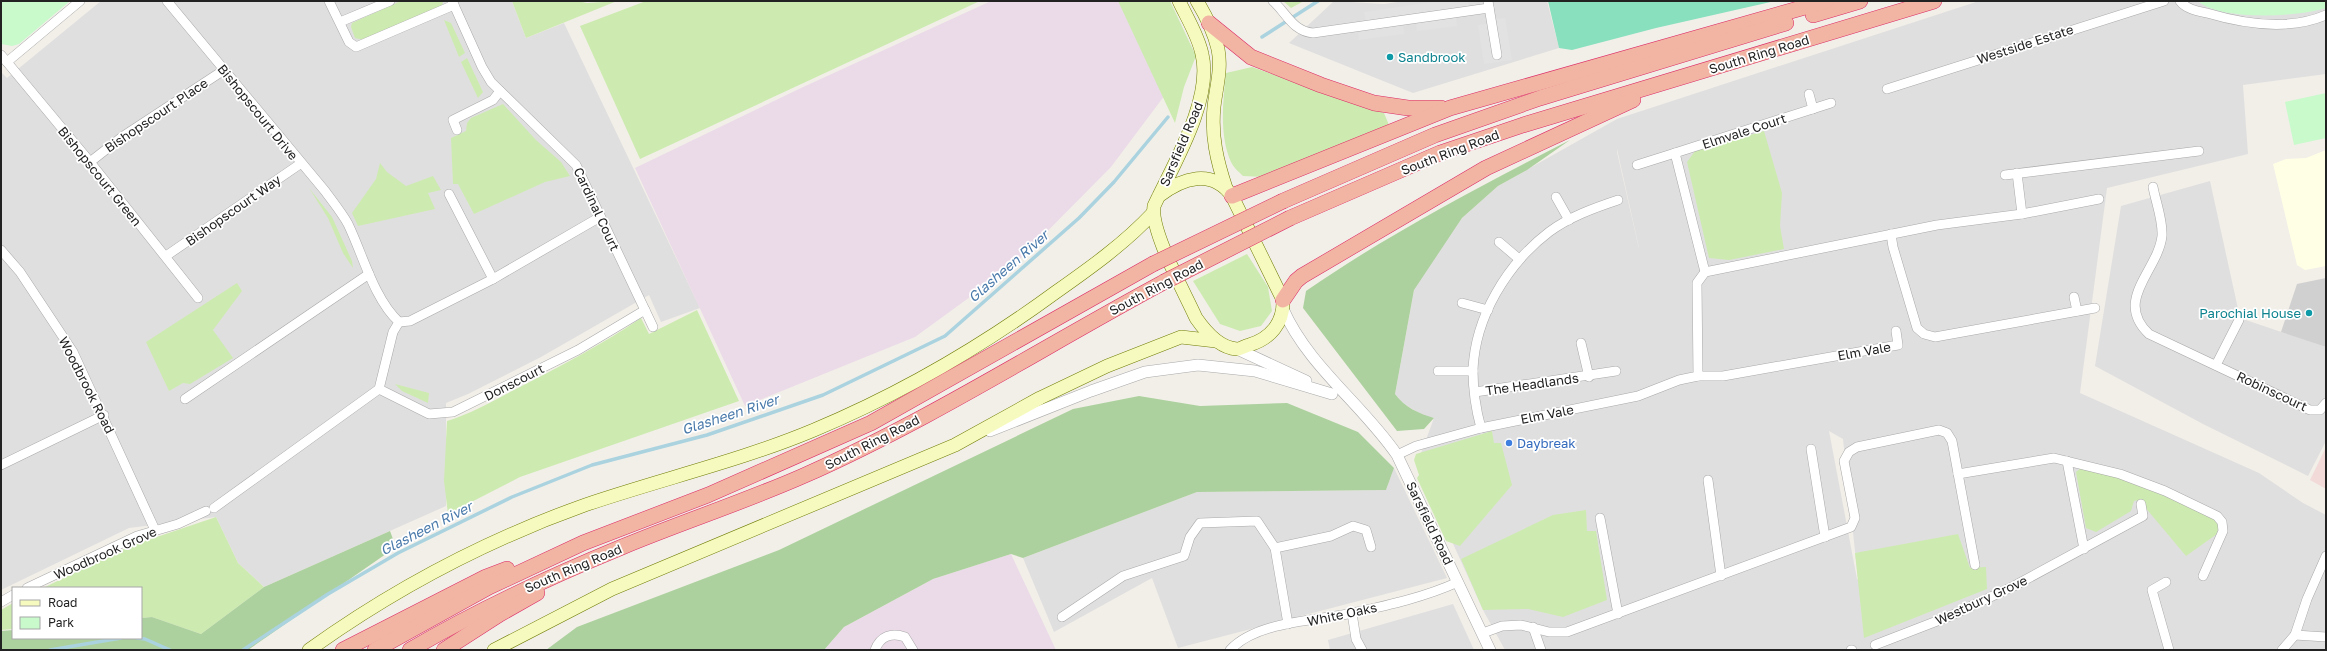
<svg xmlns="http://www.w3.org/2000/svg" width="2327" height="651" viewBox="0 0 2327 651" font-family="'Golos Text',sans-serif">
<rect width="100%" height="100%" fill="#f2efe9"/>
<!-- residential -->
<g fill="#e0dfdf" fill-rule="evenodd">
<path d="M101,1H512L526,38L564,23L700,308L661,322L649,295L541,357L468,394L446,403V506L264,587L238,563L216,517L129,528L1,590V72L7,78Z"/>
<path d="M1334,1L1384,4L1404,1H1547L1559,48L1413,93L1289,43Z"/>
<path d="M1979,1H2326V74L2243,85L2248,154L2107,188L2080,393L2259,473L2303,503L2326,515V650H1505L1483,610L1417,464L1434,418L1422,415L1401,402L1395,394L1415,285L1462,218L1498,186L1617,119ZM1617,149L1639,248V249L1617,152ZM1829,431L1843,439L1858,579H1857Z"/>
<path d="M2210,181L2240,318L2326,347V441L2308,476L2203,424L2095,366L2121,206Z"/>
<path d="M1394,468L1447,578L1178,648L1152,578L1054,632L1023,558L1197,492L1386,490Z"/>
<path d="M1453,604L1474,650H1330L1328,640Z"/>
</g>
<!-- commercial -->
<path fill="#f2dad9" d="M2326,447V489L2310,480Z"/>
<!-- industrial -->
<g fill="#ebdbe8">
<path d="M991,1H1146L1168,91L1111,167L1014,265L915,337L745,406L635,168L801,88Z"/>
<path d="M1011,554L1056,650H824L844,627L933,579Z"/>
</g>
<!-- education -->
<path fill="#ffffe5" d="M2326,150V266L2305,270L2297,265L2273,164L2286,159L2306,158Z"/>
<!-- religious -->
<path fill="#d0d0d0" d="M2326,278V347L2281,332L2297,284Z"/>
<!-- grass -->
<g fill="#cdebb0">
<path d="M401,1H443L442,6L364,40L355,38L351,27L352,23Z"/>
<path d="M512,1H577L587,3L617,1L526,38Z"/>
<path d="M646,1H980L640,159L580,26Z"/>
<path d="M1118,1H1170L1196,56L1184,87L1175,123Z"/>
<path d="M1283,1H1304L1291,8Z"/>
<path d="M444,20L451,23L465,53L459,57Z"/>
<path d="M467,58L483,92L478,98L461,62Z"/>
<path d="M1252,67L1384,113L1389,125L1264,177L1243,176C1239,172 1233,167 1231,162C1219,135 1223,102 1226,73Z"/>
<path d="M503,104L536,140L561,162L570,176L545,182L474,214L458,184H453L451,138L466,131L467,123L471,118Z"/>
<path d="M1764,131L1782,193L1780,226L1784,249L1729,260L1709,258L1687,162L1695,151Z"/>
<path d="M380,163L387,172L406,186L433,176L441,190L428,193L435,209L358,226L352,213L376,179Z"/>
<path d="M309,188L332,217L352,261L353,268L343,253L328,218Z"/>
<path d="M1247,254L1268,287L1272,311L1261,326L1240,331L1220,324L1193,281Z"/>
<path d="M237,283L242,291L213,330L233,358L190,384L183,383L169,391L146,342Z"/>
<path d="M697,310L739,401L520,477L448,514L444,481L447,421C472,413 493,401 516,389C559,367 601,345 641,318L649,334Z"/>
<path d="M395,384L429,393L428,403L402,391Z"/>
<path d="M1492,431L1494,443H1501L1512,485L1460,546L1446,541L1417,478L1419,475L1414,460L1416,454Z"/>
<path d="M2081,468L2120,476L2215,519L2219,524L2217,534L2186,556L2139,500L2134,501L2131,511L2096,532L2086,528L2076,472Z"/>
<path d="M1586,510L1587,531H1596L1607,600L1563,617L1528,609L1483,610L1461,559L1553,515Z"/>
<path d="M216,517L238,563L264,587L201,634L152,617L141,618V588H43L130,546Z"/>
<path d="M1958,534L1970,568L1986,567L1987,589L1864,638L1855,553Z"/>
<path d="M13,603V629L1,630V610Z"/>
</g>
<!-- forest -->
<g fill="#add19e">
<path d="M1570,140L1527,170L1498,186L1462,218L1414,290L1395,394C1404,407 1420,414 1434,418L1424,429L1397,431L1303,308L1306,291C1390,233 1480,186 1570,140Z"/>
<path d="M1139,396L1200,406L1287,403L1358,432L1394,468L1386,490L1197,492L1023,558L1011,554L933,579L844,627L824,650H546L577,627L779,550L1073,409Z"/>
<path d="M390,531L396,547L248,650H1V631L13,630V638H141V618L152,617L201,634L264,587Z"/>
</g>
<!-- park -->
<g fill="#c8facc">
<path d="M1,1H70L19,44L12,46L1,44Z"/>
<path d="M2198,1H2326V8C2298,17 2220,21 2198,1Z"/>
<path d="M2326,93V138L2294,145L2285,102Z"/>
</g>
<!-- pitch -->
<path fill="#88e0be" d="M1548,1H1775L1656,28L1572,50L1559,48Z"/>
<!-- parking -->
<g fill="#e2e2e2">
<path d="M1440,1H1468L1469,6L1366,21L1364,12Z"/>
<path d="M1456,18L1457,26L1417,31L1416,23Z"/>
<path d="M1505,18L1512,60L1484,64L1478,25L1497,22L1496,19Z"/>
<path d="M1403,24L1404,34L1359,40L1358,31Z"/>
</g>
<g fill="none" stroke-linecap="round" stroke-linejoin="round">
<!-- stream -->
<g stroke="#aad3df" stroke-width="3.5">
<path d="M1262,37L1318,1"/>
<path d="M137,638L145,639L170,650"/>
<path d="M50,650L121,638"/>
<path d="M243,650L328,594L398,553L512,497L592,465L707,435L823,395L945,336L1079,218L1114,182L1168,117"/>
</g>
<!-- minor casing -->
<g stroke="#a9a9a9" stroke-width="10">
<g id="minor">
<path d="M167,1L325,191C333,202 342,213 348,224C363,255 374,299 399,322L393,332L379,389L214,508"/>
<path d="M329,1L349,42L356,47L454,5L452,1"/>
<path d="M1273,1C1287,14 1293,31 1313,33L1489,8"/>
<path d="M1488,1L1497,55"/>
<path d="M2180,1C2186,9 2197,11 2207,13C2244,24 2289,31 2326,15"/>
<path d="M454,5L482,67L491,82L576,165L653,327"/>
<path d="M340,22L390,1"/>
<path d="M1,55L90,162L198,298"/>
<path d="M7,62L80,1"/>
<path d="M1887,89L2164,1"/>
<path d="M1809,94L1813,109"/>
<path d="M457,130L453,120L493,100L500,91"/>
<path d="M90,162L122,137L224,70"/>
<path d="M1637,165L1675,153"/>
<path d="M2017,173L2022,214"/>
<path d="M2005,175L2199,151"/>
<path d="M2153,187C2156,203 2163,220 2162,236C2158,271 2113,300 2149,334L2310,410H2320L2326,403"/>
<path d="M449,194L493,279"/>
<path d="M1556,197L1569,220"/>
<path d="M1891,234L1893,247L1917,328L1924,334L1935,337L2095,308"/>
<path d="M1499,242L1519,259"/>
<path d="M1,250L20,272L73,352L155,530"/>
<path d="M166,256L300,164"/>
<path d="M1705,272L1675,153L1831,103"/>
<path d="M2074,297L2077,311"/>
<path d="M1462,303L1488,310"/>
<path d="M399,322L410,321L493,279L600,217"/>
<path d="M1581,343L1589,377"/>
<path d="M2216,365L2239,320"/>
<path d="M1438,371H1473"/>
<path d="M1698,376H1723L1898,345L1896,331"/>
<path d="M379,389L429,414L453,412L578,350L645,310"/>
<path d="M1475,392L1616,371"/>
<path d="M185,399L369,274"/>
<path d="M1481,428C1476,410 1473,389 1473,370C1475,317 1507,264 1549,232C1569,217 1594,208 1618,200"/>
<path d="M1811,449L1825,537"/>
<path d="M1397,455L1416,446L1481,428L1638,396L1679,380L1698,376L1697,283L1705,272L1937,225L2022,214L2099,199"/>
<path d="M2067,461L2084,549"/>
<path d="M1,465L104,415"/>
<path d="M1958,474L2054,458L2120,474L2165,491L2217,516L2222,522L2223,531L2203,576"/>
<path d="M1708,480L1721,576"/>
<path d="M1600,518L1618,614"/>
<path d="M1275,548L1331,536L1353,526L1366,530L1371,547"/>
<path d="M2166,582L2152,590L2169,650"/>
<path d="M27,588L137,536L178,524L206,511"/>
<path d="M1,602L13,595"/>
<path d="M1352,613L1356,639L1362,650"/>
<path d="M1062,617L1123,576L1184,556L1190,537L1200,523L1257,521L1275,548L1288,624"/>
<path d="M1533,627L1541,650"/>
<path d="M1483,633L1502,626L1521,625L1549,632H1567L1851,527L1855,518L1844,461L1849,452L1857,447L1939,430L1947,433L1952,441L1975,565"/>
<path d="M2295,635L2326,637"/>
<path d="M1875,645L1950,616L2014,586L2143,516L2141,504"/>
<path d="M875,650C880,636 892,632 905,637L913,650"/>
<path d="M1230,650C1257,621 1316,621 1353,613C1389,605 1425,597 1458,582"/>
<path d="M1851,650H1852"/>
<path d="M2282,650L2295,635L2307,599L2326,556"/>
</g>
</g>
<!-- tertiary casing -->
<g stroke="#a9a9a9" stroke-width="12">
<g id="tertiary">
<path d="M1283,309C1308,366 1363,405 1397,455L1490,650"/>
<path d="M1237,349L1306,381"/>
<path d="M990,431L1091,391L1145,372L1198,365L1255,371L1332,394"/>
</g>
</g>
<!-- secondary casing -->
<g stroke="#707d05" stroke-width="14">
<g id="secondary">
<path d="M1197,1C1206,16 1214,32 1218,49C1222,69 1216,88 1214,107C1211,136 1217,161 1226,188"/>
<path d="M1159,196C1182,178 1212,168 1232,196L1283,300C1284,323 1270,339 1249,345C1245,346 1240,349 1237,349C1219,348 1205,331 1196,318C1185,293 1150,231 1154,206C1173,165 1213,100 1202,54C1198,35 1187,18 1179,1"/>
<path d="M309,650C394,589 487,540 585,505C661,479 740,461 814,430C900,394 981,347 1056,292C1090,268 1124,244 1153,213"/>
<path d="M494,650L612,589L955,445L1040,398L1107,366L1181,337L1216,341"/>
</g>
</g>
<!-- trunk casing -->
<g stroke="#dc2a67" stroke-width="16">
<g id="trunk">
<path d="M1813,15L1860,1"/>
<path d="M1209,23L1251,57L1321,85L1374,103L1408,108H1441"/>
<path d="M1232,196L1450,108L1826,1"/>
<path d="M1283,201L1435,135L1540,98L1786,23"/>
<path d="M1290,218L1440,153L1523,125L1934,1"/>
<path d="M1283,300L1296,281L1302,276L1486,168L1633,100"/>
<path d="M343,650L486,577L507,569"/>
<path d="M375,650L489,587L583,543L708,495L871,423L1153,264"/>
<path d="M410,650C478,610 549,577 622,547C682,522 744,502 803,476C928,421 1043,347 1164,282"/>
<path d="M444,650L500,614L537,593"/>
</g>
</g>
<!-- minor -->
<use href="#minor" stroke="#fff" stroke-width="9"/>
<!-- tertiary -->
<use href="#tertiary" stroke="#fff" stroke-width="11"/>
<!-- secondary -->
<use href="#secondary" stroke="#f7fabf" stroke-width="13"/>
<!-- trunk -->
<use href="#trunk" stroke="#f2b4a3" stroke-width="15"/>
<!-- trunk-bridge casing -->
<g stroke="#dc2a67" stroke-width="16" stroke-linecap="butt">
<g id="trunk-bridge">
<path d="M1153,264L1283,201"/>
<path d="M1164,282L1290,218"/>
</g>
</g>
<!-- trunk-bridge -->
<use href="#trunk-bridge" stroke="#f2b4a3" stroke-width="15"/>
</g>
<!-- markers -->
<g fill="#0f9aa8" stroke="#fff" stroke-width="1.5">
<circle cx="1390" cy="57" r="4"/>
<circle cx="2309" cy="313" r="4"/>
</g>
<circle fill="#3f7fe0" stroke="#fff" stroke-width="1.5" cx="1509" cy="443" r="4"/>
<g text-anchor="middle" dominant-baseline="central" stroke-width="3.5" stroke-linejoin="round" paint-order="stroke">
<!-- street labels -->
<g font-size="13" fill="#222" stroke="#fff">
<text transform="translate(2025 44) rotate(-18)">Westside Estate</text>
<text transform="translate(1759 54) rotate(-17)">South Ring Road</text>
<text transform="translate(258 112) rotate(51)">Bishopscourt Drive</text>
<text transform="translate(156 115) rotate(-34)">Bishopscourt Place</text>
<text transform="translate(1744 131) rotate(-18)">Elmvale Court</text>
<text transform="translate(1181 144) rotate(-67)">Sarsfield Road</text>
<text transform="translate(1450 152) rotate(-21)">South Ring Road</text>
<text transform="translate(100 176) rotate(51)">Bishopscourt Green</text>
<text transform="translate(597 209) rotate(65)">Cardinal Court</text>
<text transform="translate(233 210) rotate(-35)">Bishopscourt Way</text>
<text transform="translate(1156 287) rotate(-28)">South Ring Road</text>
<text transform="translate(1864 351) rotate(-10)">Elm Vale</text>
<text transform="translate(514 382) rotate(-27)">Donscourt</text>
<text transform="translate(1532 384) rotate(-8)">The Headlands</text>
<text transform="translate(87 385) rotate(63)">Woodbrook Road</text>
<text transform="translate(2272 391) rotate(25)">Robinscourt</text>
<text transform="translate(1547 414) rotate(-11)">Elm Vale</text>
<text transform="translate(872 442) rotate(-27)">South Ring Road</text>
<text transform="translate(1430 523) rotate(64)">Sarsfield Road</text>
<text transform="translate(105 553) rotate(-24)">Woodbrook Grove</text>
<text transform="translate(573 568) rotate(-23)">South Ring Road</text>
<text transform="translate(1981 600) rotate(-25)">Westbury Grove</text>
<text transform="translate(1342 614) rotate(-12)">White Oaks</text>
</g>
<!-- culture labels -->
<g font-size="13" fill="#0d838f" stroke="#fff" text-anchor="start">
<text x="1398" y="57">Sandbrook</text>
<text x="2301" y="313" text-anchor="end">Parochial House</text>
</g>
<!-- shop labels -->
<g font-size="13" fill="#366cbe" stroke="#fff" text-anchor="start">
<text x="1517" y="443">Daybreak</text>
</g>
<!-- water labels -->
<g font-size="14" font-style="italic" fill="#4a7aab" stroke="#fff">
<text transform="translate(1008 266) rotate(-41)">Glasheen River</text>
<text transform="translate(730 414) rotate(-18)">Glasheen River</text>
<text transform="translate(426 528) rotate(-27)">Glasheen River</text>
</g>
</g>
<!-- border -->
<rect width="2327" height="651" fill="none" stroke="#222222" stroke-width="4"/>
<!-- legend -->
<rect x="12" y="587" width="130" height="52" fill="#ffffff" stroke="#a7a7a7"/>
<rect x="20" y="600" width="20" height="6" fill="#f7fabf" stroke="#a7a7a7"/>
<text x="48" y="607" font-size="12" fill="#222222">Road</text>
<rect x="20" y="617" width="20" height="12" fill="#c8facc" stroke="#a7a7a7"/>
<text x="48" y="627" font-size="12" fill="#222222">Park</text>
</svg>
